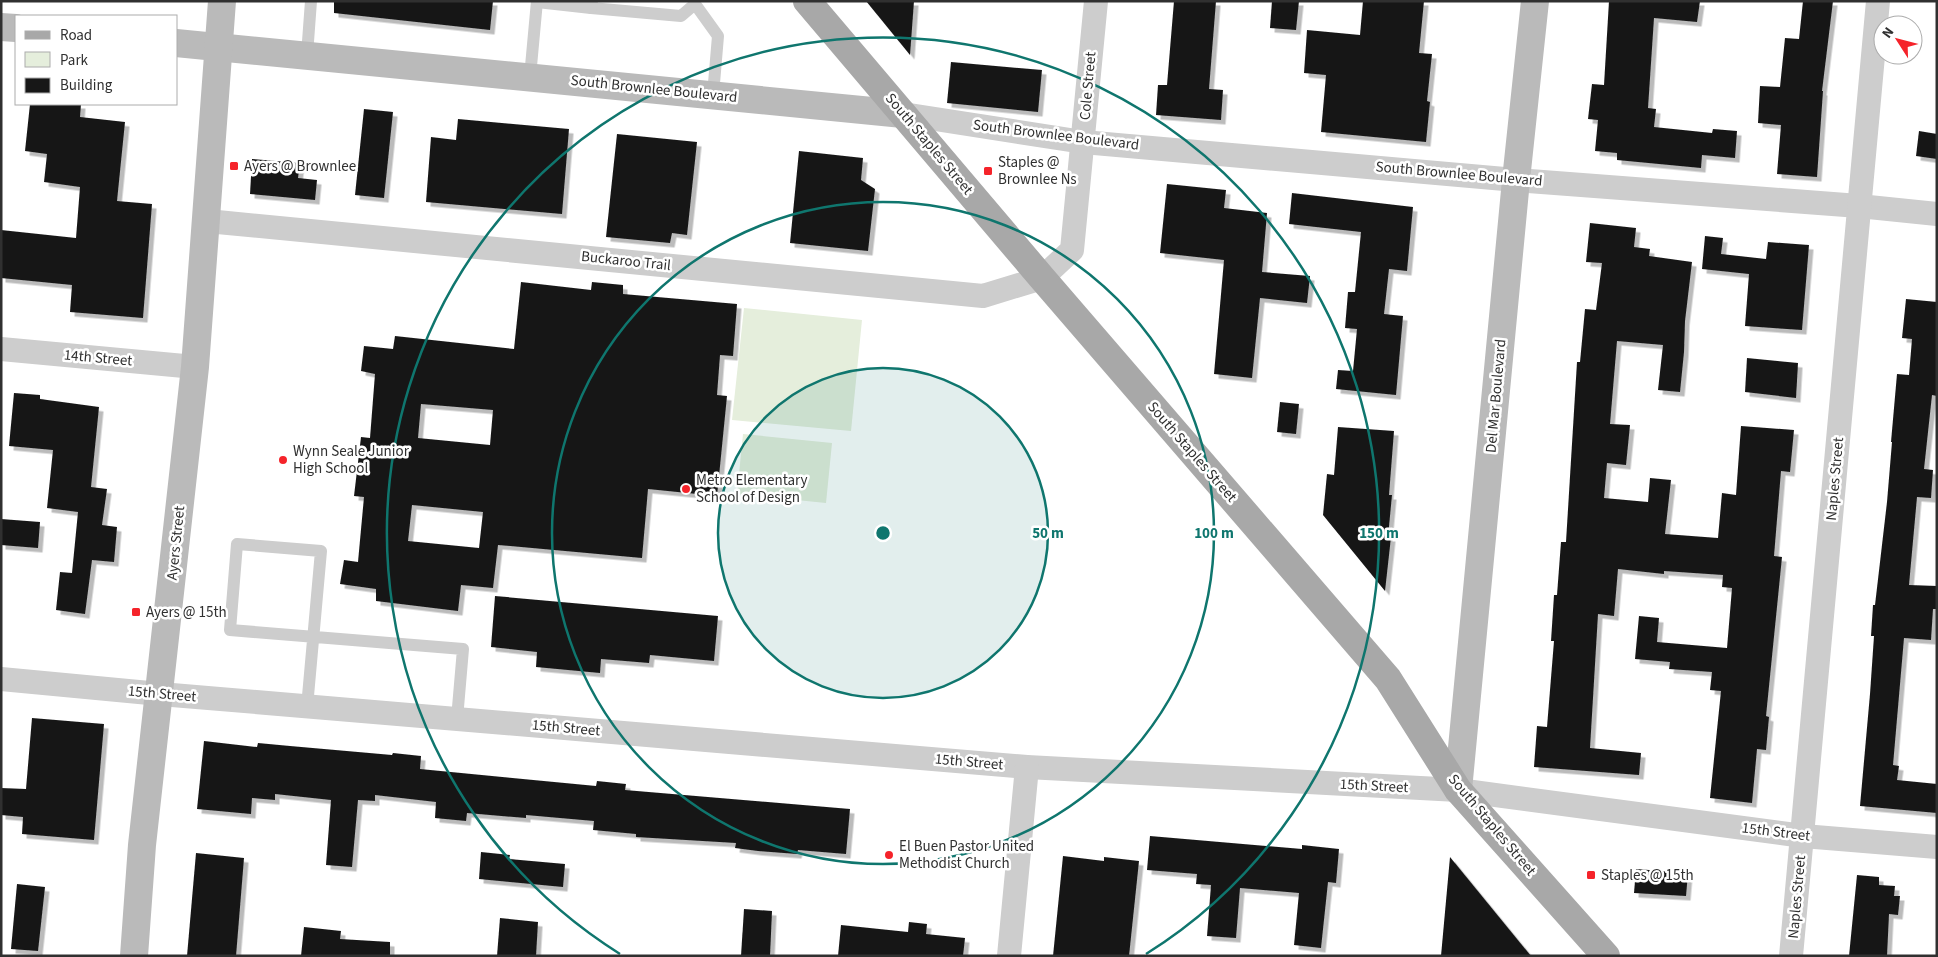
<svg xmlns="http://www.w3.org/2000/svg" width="1938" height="957" viewBox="0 0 1938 957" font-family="'Source Sans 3',sans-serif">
<defs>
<filter id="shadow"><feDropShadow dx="4.5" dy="4.5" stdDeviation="0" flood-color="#0004"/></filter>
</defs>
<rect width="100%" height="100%" fill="#fff"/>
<!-- green -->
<g fill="#e5eedc">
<path d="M744,308L862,320L851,431L732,420Z"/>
<path d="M743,434L832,443L826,503L737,494Z"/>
</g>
<!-- building -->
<g fill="#171717" fill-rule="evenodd" filter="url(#shadow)">
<path d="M334,1H493L490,30L334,13Z"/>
<path d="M866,1H914L910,55Z"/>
<path d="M1174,1H1216L1209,89L1223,90L1221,120L1156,115L1158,85H1167Z"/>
<path d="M1272,1H1299L1296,30L1270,28Z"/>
<path d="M1363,1H1424L1419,53L1432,54L1427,101L1430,102L1426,142L1321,132L1326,75L1304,73L1307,30L1360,35Z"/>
<path d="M1609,1H1700L1697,22L1654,18L1648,108L1656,109L1654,127L1712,133L1713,129L1737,131L1735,158L1702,155L1701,168L1617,160V153L1595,151L1598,120L1588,119L1592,84L1604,85Z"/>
<path d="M1803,1H1833L1822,91H1823L1817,177L1777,174L1781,125L1758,123L1760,86L1780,87L1785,38L1799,39Z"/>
<path d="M951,62L1042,70L1038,112L947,103Z"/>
<path d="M30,104H81L80,117L125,122L117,201L152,204L143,318L70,312L72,285L1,278V230L76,238L80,187L44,182L47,154L25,151Z"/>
<path d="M364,109L393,112L384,198L355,195Z"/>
<path d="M458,119L569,129L562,214L426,202L431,137L456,140Z"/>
<path d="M1919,131L1937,134V159L1916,156Z"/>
<path d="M617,134L697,142L687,235L672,233L670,243L606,237Z"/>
<path d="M799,151L863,158L861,180L875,189L868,251L790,243Z"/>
<path d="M252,159L300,163L298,178L317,180L315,200L250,194Z"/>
<path d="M1167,184L1226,190L1224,208L1267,213L1262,272L1310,276L1307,303L1260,298L1252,378L1214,374L1224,260L1160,253Z"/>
<path d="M1292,193L1413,207L1407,271L1389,269L1384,314L1403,316L1396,395L1336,389L1338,370L1353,371L1357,329L1345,328L1348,292H1355L1361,232L1289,224Z"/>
<path d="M1590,223L1636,228L1634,247L1650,249L1649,256L1692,262L1685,321L1684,352L1680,392L1658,390L1663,345L1617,341L1610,424L1630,425L1626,465L1607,463L1604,498L1648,502L1650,478L1671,480L1665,534L1718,538L1722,493L1736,495L1741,426L1794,430L1790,472L1781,471L1774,556L1782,557L1766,716L1769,717L1766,750L1757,749L1752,803L1710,798L1721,691L1710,690L1712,672L1669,669L1670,662L1635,659L1639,616L1659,618L1657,642L1727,648L1732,588L1722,587L1723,575L1664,571V574L1618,569L1614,616L1598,614L1590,748L1641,753L1639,775L1534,767L1537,726L1547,727L1554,641H1551L1554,595H1557L1561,542H1566L1577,362H1580L1585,309L1596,310L1602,263L1586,262Z"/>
<path d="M1705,236L1723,238L1721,254L1766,259L1768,242L1809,245L1802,330L1745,326L1749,274L1702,269Z"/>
<path d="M521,282L591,290L592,282L623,285V294L737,304L733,356L720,355L717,395L727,396L717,496L648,489L642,558L498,545L493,588L461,585L458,611L376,601V589L340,584L344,560L358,562L364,497L354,496L361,437L370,438L375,374L361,371L364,346L393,349L395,336L514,349ZM421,404L493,410L490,445L418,438ZM412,505L483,512L479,548L408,541Z"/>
<path d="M1906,299L1937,302V396L1932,395L1924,469L1933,470L1931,498L1917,497L1909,585L1937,586V609H1933L1931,640L1904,638L1893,765L1899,766L1897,780L1937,784V813L1860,806L1870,694L1874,636H1871L1873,605H1875L1887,502L1892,442H1891L1897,374L1909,375L1912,339L1902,338Z"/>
<path d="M1747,358L1798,363L1796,398L1745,392Z"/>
<path d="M14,393L40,395V399L99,407L91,487L107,489L102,525L117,527L114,562L92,560L85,614L56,610L60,572L72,573L78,512L47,508L53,450L9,446Z"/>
<path d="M1280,402L1299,404L1296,434L1277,432Z"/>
<path d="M1338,427L1394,431L1389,495H1392L1388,537H1391L1385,591L1323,515L1327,474L1334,475Z"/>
<path d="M1,519L40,522L38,548L1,545Z"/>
<path d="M495,596L718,616L714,661L650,655L649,663L601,659L600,673L536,667L537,652L491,647Z"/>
<path d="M32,718L104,724L94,840L22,834L23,817L1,815V788L26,789Z"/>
<path d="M204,741L257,747L258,743L290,746L392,755L393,753L421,756L420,769L596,786L597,781L626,784L625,790L850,809L846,854L798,850L797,854L758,851L735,848L736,843L636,837V834L593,830L594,821L526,815V818L467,813L466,821L435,818L436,802L375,795V801L358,800L352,867L326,865L331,800L275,794V800L252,798L251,814L197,809Z"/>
<path d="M1150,836L1302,849V845L1339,849L1336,883L1328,882L1321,948L1294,945L1299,893L1240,888L1236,938L1207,936L1211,885L1196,884L1197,874L1147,870Z"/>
<path d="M481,852L510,855L509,859L565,864L563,887L479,879Z"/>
<path d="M196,853L244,858L236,956H187Z"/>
<path d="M1063,856L1104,861V857L1139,861L1129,956H1053Z"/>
<path d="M1450,857L1531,956H1441Z"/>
<path d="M1636,869L1688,873L1686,896L1634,893Z"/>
<path d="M1857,875L1879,877V885L1895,886L1894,896H1900L1898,915L1889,914L1887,956H1849Z"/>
<path d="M17,884L45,887L38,951L11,949Z"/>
<path d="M744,909L772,911L770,956H741Z"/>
<path d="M500,918L538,922L536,956H497Z"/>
<path d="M909,922L927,924L926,934L965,938L963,956H838L841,925L908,932Z"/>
<path d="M304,927L341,931L340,939L390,942V956H301Z"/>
</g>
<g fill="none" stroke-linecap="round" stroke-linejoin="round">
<!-- lane -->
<g stroke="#cdcdcd" stroke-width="12">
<path d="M592,1L591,8L681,16L695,4L718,36L713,95"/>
<path d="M537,2L591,8"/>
<path d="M307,55L311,1"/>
<path d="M530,77L537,1"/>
<path d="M307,707L321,551L237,544L230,630L463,649L457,719"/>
</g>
<!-- street -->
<g stroke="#cdcdcd" stroke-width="24">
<path d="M903,114L1083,142L1516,180L1859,206L1937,214"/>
<path d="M207,221L983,296L1042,278L1072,250L1096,1"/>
<path d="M1,349L195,367"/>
<path d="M1,679L160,694L1027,767L1458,790L1803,836L1937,847"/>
<path d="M1009,956L1027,767"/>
<path d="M1791,956L1878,1"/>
</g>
<!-- secondary -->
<g stroke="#bababa" stroke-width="28">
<path d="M1,27L16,28"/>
<path d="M176,43L903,114"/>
<path d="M1458,790L1516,180L1535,1"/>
<path d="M134,956L142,845L195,367L222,1"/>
</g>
<!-- primary -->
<path stroke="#a8a8a8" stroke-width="28" d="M807,1L1042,278L1388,679L1458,790L1606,956"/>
</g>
<!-- distance rings -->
<circle cx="883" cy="533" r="165" fill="#0f766e" fill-opacity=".12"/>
<g fill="none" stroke="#0f766e" stroke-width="2.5">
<circle cx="883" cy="533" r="165"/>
<circle cx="883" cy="533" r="331"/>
<path d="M620 954A496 496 0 1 1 1146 954"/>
</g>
<!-- markers -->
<g fill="#f5232a" stroke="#fff" stroke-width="2">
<rect x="229" y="161" width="10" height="10" rx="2.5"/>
<rect x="983" y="166" width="10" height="10" rx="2.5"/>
<circle cx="283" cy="460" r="5"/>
<circle cx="686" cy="489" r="5"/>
<rect x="131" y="607" width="10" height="10" rx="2.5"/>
<circle cx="889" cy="855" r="5"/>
<rect x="1586" y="870" width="10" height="10" rx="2.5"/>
</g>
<g text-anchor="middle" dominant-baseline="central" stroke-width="5" stroke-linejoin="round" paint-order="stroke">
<!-- street labels -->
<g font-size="15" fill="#303030" stroke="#fff">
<text transform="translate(1088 86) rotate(-85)">Cole Street</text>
<text transform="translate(654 89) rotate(6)">South Brownlee Boulevard</text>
<text transform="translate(1056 135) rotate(7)">South Brownlee Boulevard</text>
<text transform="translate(929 144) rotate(50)">South Staples Street</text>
<text transform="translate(1459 174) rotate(5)">South Brownlee Boulevard</text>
<text transform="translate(626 261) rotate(6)">Buckaroo Trail</text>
<text transform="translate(98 358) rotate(5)">14th Street</text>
<text transform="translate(1496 396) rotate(-85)">Del Mar Boulevard</text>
<text transform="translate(1192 452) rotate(49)">South Staples Street</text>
<text transform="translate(1835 479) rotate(-85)">Naples Street</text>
<text transform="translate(176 543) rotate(-84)">Ayers Street</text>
<text transform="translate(162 694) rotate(5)">15th Street</text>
<text transform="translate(566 728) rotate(5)">15th Street</text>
<text transform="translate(969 762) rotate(5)">15th Street</text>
<text transform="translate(1374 786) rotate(3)">15th Street</text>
<text transform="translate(1492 825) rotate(50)">South Staples Street</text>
<text transform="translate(1776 832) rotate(7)">15th Street</text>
<text transform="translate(1797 897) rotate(-85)">Naples Street</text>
</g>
<!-- poi labels -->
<g font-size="15" fill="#303030" stroke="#fff" text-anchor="start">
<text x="998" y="162">Staples @<tspan x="998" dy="17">Brownlee Ns</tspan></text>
<text x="244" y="166">Ayers @ Brownlee</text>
<text x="293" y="451">Wynn Seale Junior<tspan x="293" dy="17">High School</tspan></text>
<text x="696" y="480">Metro Elementary<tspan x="696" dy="17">School of Design</tspan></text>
<text x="146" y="612">Ayers @ 15th</text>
<text x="899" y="846">El Buen Pastor United<tspan x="899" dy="17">Methodist Church</tspan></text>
<text x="1601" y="875">Staples @ 15th</text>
</g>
</g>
<circle cx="883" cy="533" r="8" fill="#0f766e" stroke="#fff" stroke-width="2.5"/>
<g font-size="15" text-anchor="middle" font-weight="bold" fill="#0f766e" stroke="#fff" stroke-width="5" stroke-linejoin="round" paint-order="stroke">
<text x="1048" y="538">50 m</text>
<text x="1214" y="538">100 m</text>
<text x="1379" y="538">150 m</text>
</g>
<!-- border -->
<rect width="1938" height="957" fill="none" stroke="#303030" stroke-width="5"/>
<!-- legend -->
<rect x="15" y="15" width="162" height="90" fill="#ffffff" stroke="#acacac"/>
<rect x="25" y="31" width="25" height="8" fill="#a8a8a8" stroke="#acacac"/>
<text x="60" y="40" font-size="15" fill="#303030">Road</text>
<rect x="25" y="52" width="25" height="15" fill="#e5eedc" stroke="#acacac"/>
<text x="60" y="65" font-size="15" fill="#303030">Park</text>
<rect x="25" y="78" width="25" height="15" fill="#171717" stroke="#acacac"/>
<text x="60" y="90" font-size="15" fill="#303030">Building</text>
<!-- north arrow -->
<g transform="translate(1898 40) rotate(306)"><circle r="24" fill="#ffffff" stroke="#acacac"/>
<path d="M0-4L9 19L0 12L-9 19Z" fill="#f5232a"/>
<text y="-8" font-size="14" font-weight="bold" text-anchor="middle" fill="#303030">N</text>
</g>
</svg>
